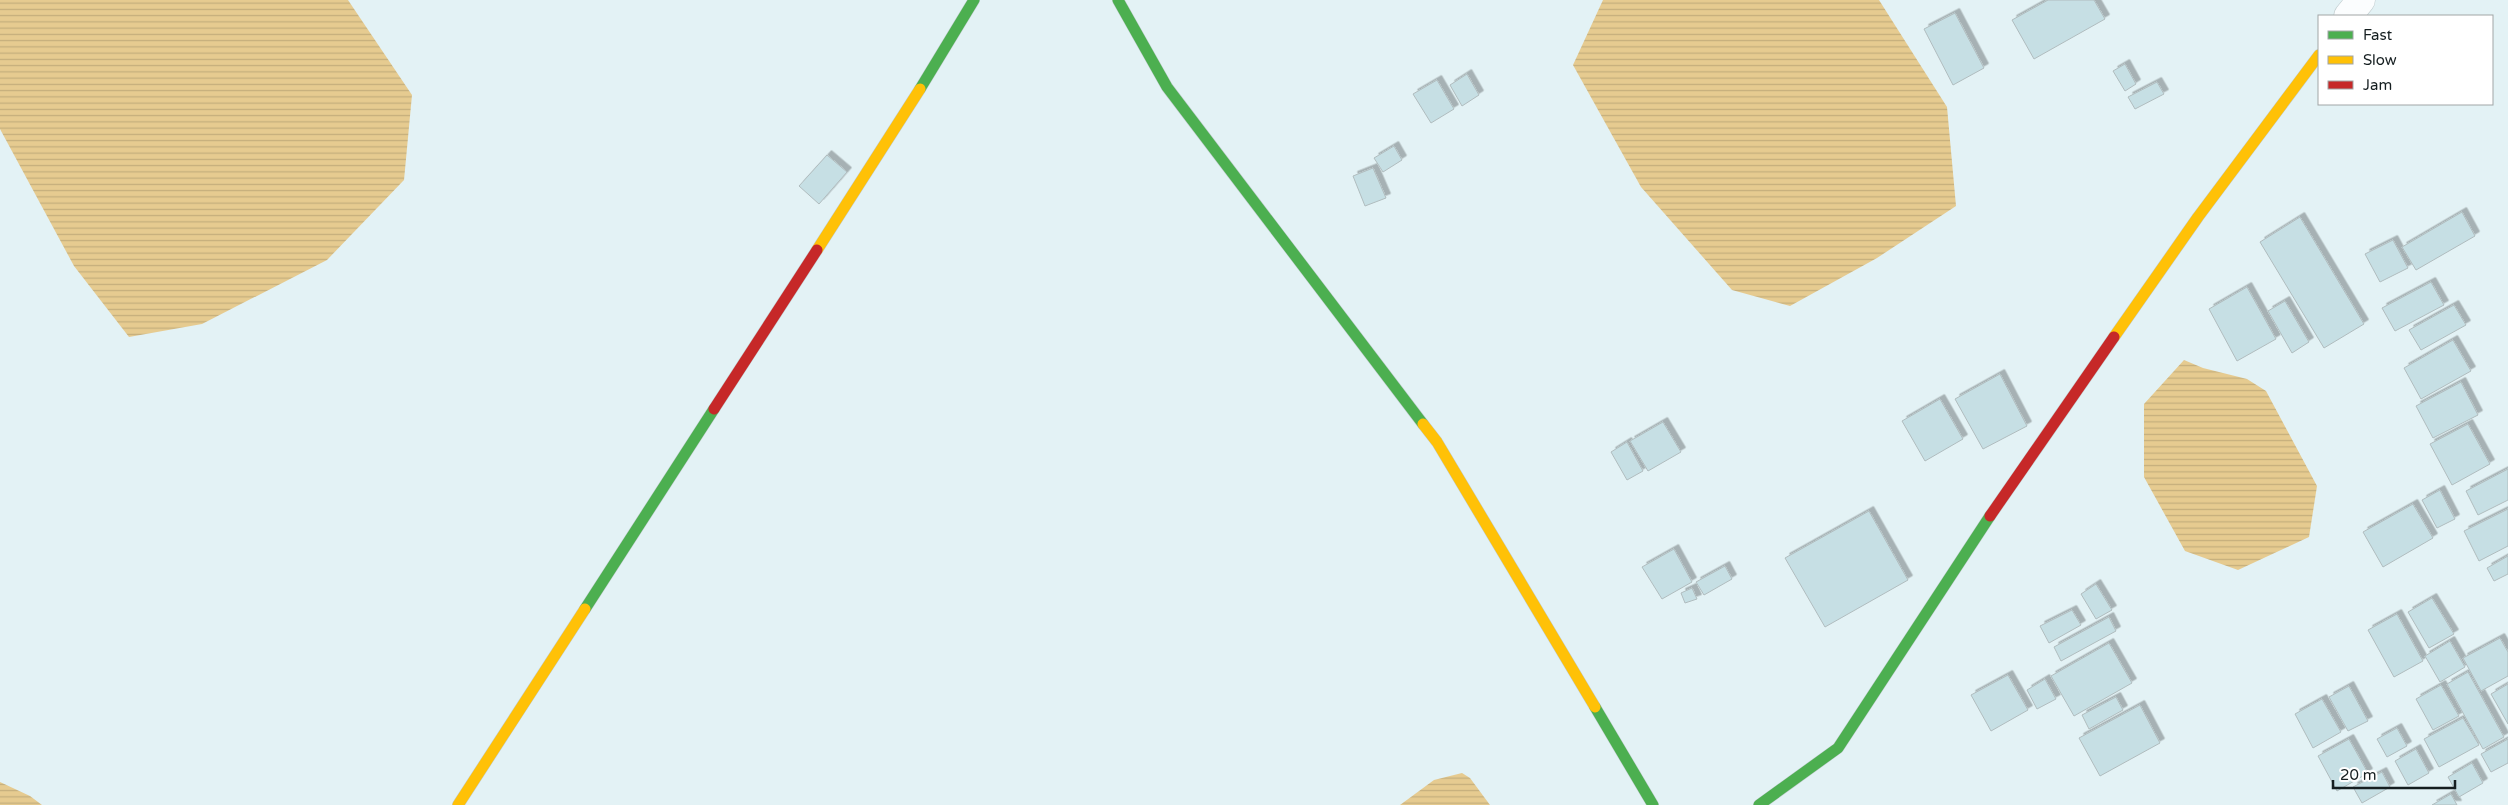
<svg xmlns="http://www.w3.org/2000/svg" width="2508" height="805" viewBox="0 0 2508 805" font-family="'Varela Round',sans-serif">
<defs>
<pattern id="water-rules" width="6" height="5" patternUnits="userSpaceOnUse" patternTransform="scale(1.25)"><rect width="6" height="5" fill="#e6cb90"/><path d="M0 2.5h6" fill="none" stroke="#c4ae7c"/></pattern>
<filter id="shadow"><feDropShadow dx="4.5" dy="-4.5" stdDeviation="0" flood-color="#0004"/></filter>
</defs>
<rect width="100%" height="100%" fill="#e3f2f5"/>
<!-- water -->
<g fill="url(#water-rules)">
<path d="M0,0H348L412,95L404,180L327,260L202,324L129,337L74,266L0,129Z"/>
<path d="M1603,0H1879L1947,107L1956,206L1877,258L1790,306L1732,290L1641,187L1573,65Z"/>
<path d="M2184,360L2203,368L2247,379L2266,391L2317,486L2309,537L2238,570L2185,551L2144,477V404Z"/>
<path d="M1462,773L1470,778L1490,805H1400L1434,780Z"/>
<path d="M0,782L30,796L42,805H0Z"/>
</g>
<!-- building -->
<g fill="#c6dfe4" stroke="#b0bcbe" filter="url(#shadow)">
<path d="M2048,0H2094L2105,19L2034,59L2012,20Z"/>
<path d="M1955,13L1984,68L1953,85L1924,29Z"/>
<path d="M2125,64L2136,84L2125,91L2113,71Z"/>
<path d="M1467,74L1479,95L1462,106L1450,85Z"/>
<path d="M1437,80L1454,109L1431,123L1413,94Z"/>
<path d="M2157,82L2164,94L2135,109L2128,97Z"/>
<path d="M1394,146L1402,160L1383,172L1374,158Z"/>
<path d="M827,155L847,172L819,204L799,186Z"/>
<path d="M1373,168L1386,198L1365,206L1353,176Z"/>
<path d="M2462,212L2475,236L2416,270L2402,247Z"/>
<path d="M2300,217L2364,324L2324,348L2260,242Z"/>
<path d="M2393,240L2408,268L2380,282L2365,254Z"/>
<path d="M2431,282L2444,305L2395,331L2382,308Z"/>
<path d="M2247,287L2276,339L2237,361L2209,309Z"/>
<path d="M2285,301L2309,342L2292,353L2268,311Z"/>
<path d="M2454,305L2466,325L2421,350L2409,330Z"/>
<path d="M2453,340L2471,371L2421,399L2404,368Z"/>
<path d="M2000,374L2027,426L1983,449L1955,399Z"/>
<path d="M2461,382L2478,415L2433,438L2416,406Z"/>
<path d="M1940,399L1963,439L1925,461L1902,421Z"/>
<path d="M1663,422L1681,452L1648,471L1630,441Z"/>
<path d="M2468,424L2490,464L2452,485L2430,444Z"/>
<path d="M1627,442L1643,471L1627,480L1611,452Z"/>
<path d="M2508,469V500L2478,515L2466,491Z"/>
<path d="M2440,490L2455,519L2437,528L2422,500Z"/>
<path d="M2413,504L2433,538L2383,567L2363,532Z"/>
<path d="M2508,509V546L2479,561L2464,531Z"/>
<path d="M1869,511L1908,580L1825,627L1785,558Z"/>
<path d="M1674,549L1692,582L1662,599L1642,567Z"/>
<path d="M2508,556V574L2494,581L2487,568Z"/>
<path d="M1725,566L1732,579L1704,595L1696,582Z"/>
<path d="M2096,584L2112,610L2096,619L2081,594Z"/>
<path d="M1692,588L1697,599L1685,603L1681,593Z"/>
<path d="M2432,598L2454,634L2429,648L2408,612Z"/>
<path d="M2072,610L2081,625L2049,643L2040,626Z"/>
<path d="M2397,614L2423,661L2394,677L2368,630Z"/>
<path d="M2109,617L2116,631L2061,661L2054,647Z"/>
<path d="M2500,638L2508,652V676L2481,691L2463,658Z"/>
<path d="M2450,641L2465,667L2440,682L2425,656Z"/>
<path d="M2109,643L2132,683L2074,716L2051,676Z"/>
<path d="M2468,672L2504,737L2483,749L2447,684Z"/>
<path d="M2008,675L2028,710L1991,731L1971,695Z"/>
<path d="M2045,679L2056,699L2037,709L2027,690Z"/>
<path d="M2508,684V724L2491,694Z"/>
<path d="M2441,685L2459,716L2433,730L2416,699Z"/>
<path d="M2349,686L2368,721L2348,731L2329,697Z"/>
<path d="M2116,697L2123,710L2089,729L2082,715Z"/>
<path d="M2322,699L2341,732L2313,748L2295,714Z"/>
<path d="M2140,705L2160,743L2100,776L2079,738Z"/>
<path d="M2463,718L2479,745L2439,767L2424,739Z"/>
<path d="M2397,728L2407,746L2387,757L2377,739Z"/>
<path d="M2349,739L2368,773L2337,791L2318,756Z"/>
<path d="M2508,739V763L2491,772L2481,754Z"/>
<path d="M2416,749L2429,773L2408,785L2395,761Z"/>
<path d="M2472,763L2483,783L2459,797L2448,777Z"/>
<path d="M2382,772L2390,787L2362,803L2353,787Z"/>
<path d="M2451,794L2457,805H2432Z"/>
</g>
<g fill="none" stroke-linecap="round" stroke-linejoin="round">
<!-- street casing -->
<g stroke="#c1ccce" stroke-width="29">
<path id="street" d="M2348,16L2361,0"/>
</g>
<!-- fast casing -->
<g stroke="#c1ccce" stroke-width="12">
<g id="fast">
<path d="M1118,0L1167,87L1423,424"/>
<path d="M920,89L974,0"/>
<path d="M585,609L714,409"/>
<path d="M1595,707L1653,805"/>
<path d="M1759,805L1838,748L1990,516"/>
</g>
</g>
<!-- slow casing -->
<g stroke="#c1ccce" stroke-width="12">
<g id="slow">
<path d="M817,250L920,89"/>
<path d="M2114,337L2198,217L2319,55"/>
<path d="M1423,424L1437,442L1595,707"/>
<path d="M458,805L585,609"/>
</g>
</g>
<!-- jam casing -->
<g stroke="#c1ccce" stroke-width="12">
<g id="jam">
<path d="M714,409L817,250"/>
<path d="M1990,516L2114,337"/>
</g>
</g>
<!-- street -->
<use href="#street" stroke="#fbfdfe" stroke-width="28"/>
<!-- fast -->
<use href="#fast" stroke="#4caf50" stroke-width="11"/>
<!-- slow -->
<use href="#slow" stroke="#ffc107" stroke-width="11"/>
<!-- jam -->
<use href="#jam" stroke="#c62828" stroke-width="11"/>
</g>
<!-- legend -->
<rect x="2318" y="15" width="175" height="90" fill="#ffffff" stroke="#a1a5a6"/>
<rect x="2328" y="31" width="25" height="8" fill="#4caf50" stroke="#a1a5a6"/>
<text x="2363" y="40" font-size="15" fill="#151e20">Fast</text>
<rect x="2328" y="56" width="25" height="8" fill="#ffc107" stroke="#a1a5a6"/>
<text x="2363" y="65" font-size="15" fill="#151e20">Slow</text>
<rect x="2328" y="81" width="25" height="8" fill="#c62828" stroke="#a1a5a6"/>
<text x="2363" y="90" font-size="15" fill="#151e20">Jam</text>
<!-- scale -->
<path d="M2333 780v8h122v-8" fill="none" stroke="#151e20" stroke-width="2.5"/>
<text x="2340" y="780" font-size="15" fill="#151e20" stroke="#ffffff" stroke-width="4" paint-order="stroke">20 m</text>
</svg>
